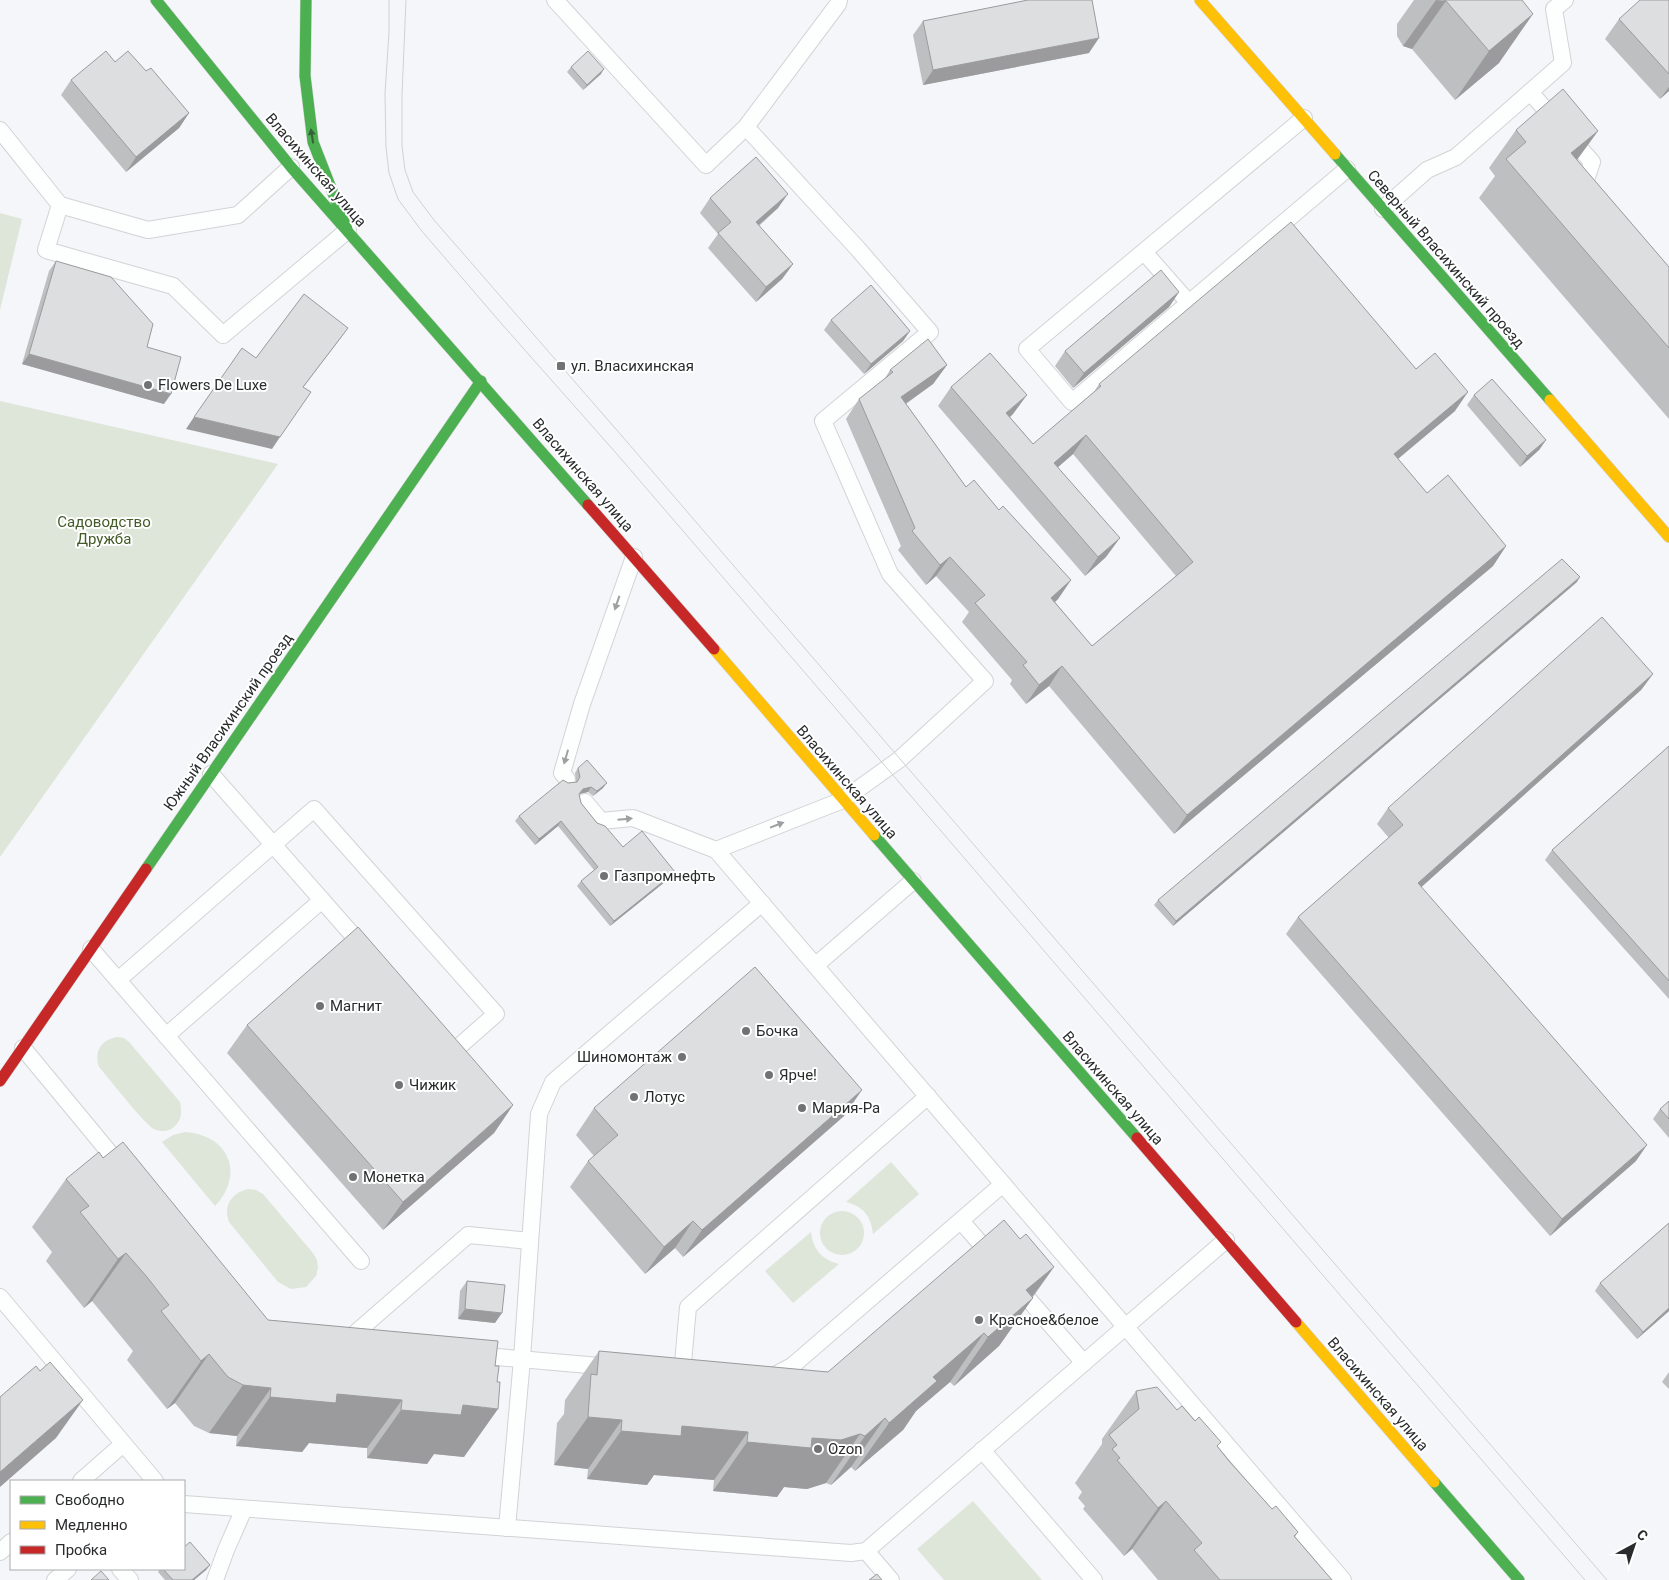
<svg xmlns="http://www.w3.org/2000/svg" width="1669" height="1580" viewBox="0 0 1669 1580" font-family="Roboto,sans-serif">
<rect width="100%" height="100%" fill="#f4f6f9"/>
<!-- green -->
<g fill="#dee6da">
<path d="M0,213L22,219L0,310Z"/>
<path d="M0,401L278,464L0,857Z"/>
<path d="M117,1037L124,1038L129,1042L180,1102C182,1112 182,1120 174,1127C170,1131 162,1132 156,1130C146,1127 109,1078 99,1067C94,1051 101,1040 117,1037Z"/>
<path d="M185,1132C229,1135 245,1174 215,1206L162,1142L173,1135Z"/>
<path d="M891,1162L919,1194L873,1234C871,1216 863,1206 846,1202Z"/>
<path d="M248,1189L256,1190L263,1194L313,1253L317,1260L318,1268L316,1276L306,1287L291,1289L278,1282L229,1222C223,1206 231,1193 248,1189Z"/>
<circle cx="842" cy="1233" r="22"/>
<path d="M811,1232C813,1249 821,1259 839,1264L793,1303L765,1271Z"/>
<path d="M973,1501L1042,1580H944L917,1549Z"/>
</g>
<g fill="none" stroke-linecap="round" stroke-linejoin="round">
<!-- lane casing -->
<g stroke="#d2d3d5" stroke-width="18">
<g id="lane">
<path d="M555,0L706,165L746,127"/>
<path d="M1565,0L1554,9L1563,63L1530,92L1592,162L1585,183L1591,191"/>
<path d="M1304,118L1027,349L1072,402L1347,169"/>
<path d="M0,130L60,205L148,230L238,215L291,167"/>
<path d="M60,205L46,250L173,286L223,335L348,230"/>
<path d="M1383,209L1427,170L1456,157L1530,92"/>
<path d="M1144,252L1189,303"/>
<path d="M211,774L365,949"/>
<path d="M567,779L562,773L582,704L634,557"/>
<path d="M585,802L601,821L633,818L716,850L843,800L900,759L985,681L890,574L823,421L930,332L858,249L746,127L838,4L839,0"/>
<path d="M716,850L1343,1580"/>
<path d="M91,949L361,1261"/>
<path d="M816,965L913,881"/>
<path d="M118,980L314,809L496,1014L455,1050"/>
<path d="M166,1036L322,900"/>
<path d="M23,1048L123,1169"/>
<path d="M961,1221L994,1259"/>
<path d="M1016,1285L1084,1363"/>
<path d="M0,1297L155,1481"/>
<path d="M344,1343L468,1235L530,1241"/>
<path d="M474,1355L611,1367"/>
<path d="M682,1374L688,1307L928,1096"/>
<path d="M769,1378L792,1366L1003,1184"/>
<path d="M982,1450L1094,1580"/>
<path d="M81,1481L123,1444"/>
<path d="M184,1504L851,1553L866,1551L1226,1240"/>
<path d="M507,1528L522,1359L539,1114L553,1082L762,903"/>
<path d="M866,1551L891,1580"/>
<path d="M0,1552L11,1542"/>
<path d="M120,1569L130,1580"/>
<path d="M55,1580L68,1569"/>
<path d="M215,1580L226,1550L244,1509"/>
</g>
</g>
<!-- fast casing -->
<g stroke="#d2d3d5" stroke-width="12">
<g id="fast">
<path d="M156,0L291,167L588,505"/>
<path d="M306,0L305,76L313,142L347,229"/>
<path d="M1335,154L1550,400"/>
<path d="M874,835L1137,1138"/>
<path d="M146,869L481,381"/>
<path d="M1434,1482L1519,1580"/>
</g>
</g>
<!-- slow casing -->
<g stroke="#d2d3d5" stroke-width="12">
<g id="slow">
<path d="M1200,0L1335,154"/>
<path d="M1550,400L1669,537"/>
<path d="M714,649L874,835"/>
<path d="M1296,1322L1434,1482"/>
</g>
</g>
<!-- jam casing -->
<g stroke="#d2d3d5" stroke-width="12">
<g id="jam">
<path d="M588,505L714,649"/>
<path d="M0,1081L146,869"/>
<path d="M1137,1138L1296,1322"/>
</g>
</g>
<!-- lane -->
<use href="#lane" stroke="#fdfefe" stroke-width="16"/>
<!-- fast -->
<use href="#fast" stroke="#4caf50" stroke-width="11"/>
<!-- slow -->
<use href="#slow" stroke="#ffc107" stroke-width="11"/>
<!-- jam -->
<use href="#jam" stroke="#c62828" stroke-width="11"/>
<!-- tram -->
<g stroke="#d1d1d2" stroke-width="1">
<path d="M389,0V32L385,94L386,147L389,173L398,199L421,230L500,322L616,453L1585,1580"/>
<path d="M406,0L402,95V146L405,170L413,192L434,220L628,443L1607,1580"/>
</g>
</g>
<!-- wall -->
<g fill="#bebfc1">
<path d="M1414,0H1522L1499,63L1455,100L1412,49L1403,46L1397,36V24Z"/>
<path d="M1669,0V91L1660,99L1605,39L1619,19Z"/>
<path d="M923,21L1089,53L923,85L913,35Z"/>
<path d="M115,62L146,71L189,113L179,128L126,172L61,95L71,80Z"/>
<path d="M571,67L601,74L583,90L567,72Z"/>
<path d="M1516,130L1598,131L1577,160L1669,267V419L1479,198L1495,176L1489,168Z"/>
<path d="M710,198L778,208L759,226L793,264L782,279L756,302L708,248L718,234L700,213Z"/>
<path d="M56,261L147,347L164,404L22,364L49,271Z"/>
<path d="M1179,292L1169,307L1073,388L1055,366L1065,351Z"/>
<path d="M831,320L910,331L903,341L864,374L824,330Z"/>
<path d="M947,365L933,384L906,404L966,487L999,510L1071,580L1058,599L1055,602L1092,646L1176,576L1073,454L1058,467L1106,557L1085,576L938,406L951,387L1013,414L1010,417L1033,444L1094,392L1099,384L1416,369L1455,411L1398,459L1427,493L1506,546L1493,566L1174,834L1049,686L1026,704L1010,684L1012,680L962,622L969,612L936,576L926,585L898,550L901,546L846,419L859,399L884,380L890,370Z"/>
<path d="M1474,395L1546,440L1539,450L1520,467L1467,405Z"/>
<path d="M1577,582L1173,926L1154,905L1158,900Z"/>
<path d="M1653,674L1641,690L1421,887L1636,1161L1550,1236L1286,934L1298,917L1389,838L1377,824L1388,808Z"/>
<path d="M1669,746V999L1545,860L1552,850Z"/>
<path d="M578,768L603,788L593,796L588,792L579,794L581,803L597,823L623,847L675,872L671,877L610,926L577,886L581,881L594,870L558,826L535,845L515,821L519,816L568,783L576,782L575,773Z"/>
<path d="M247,1025L513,1105L494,1133L383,1230L227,1053Z"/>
<path d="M1669,1101V1138L1653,1119L1660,1109Z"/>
<path d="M594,1108L844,1116L683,1257L675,1248L645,1274L570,1187L588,1161L594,1156L576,1135Z"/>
<path d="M103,1158L268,1320L498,1341L464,1457L434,1454L427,1464L367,1458V1448L309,1443L302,1452L236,1446L237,1436L209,1433L194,1426L175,1403L167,1409L127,1360L133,1351L92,1301L84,1308L46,1261L52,1252L32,1227L66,1179Z"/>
<path d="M1669,1223V1311L1637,1339L1595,1291L1600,1283Z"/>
<path d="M1020,1239L1054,1267L999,1346L954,1386L950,1382L916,1411L903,1430L855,1471L851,1467L831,1485L826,1483L807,1489L784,1487L777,1497L713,1491L714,1480L654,1475L647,1485L587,1479L588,1469L554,1465L557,1423L564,1414L565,1400L599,1351L828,1372Z"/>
<path d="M467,1281L495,1323L458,1319L460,1291Z"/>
<path d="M1669,1372V1389L1662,1382Z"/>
<path d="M1136,1391L1177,1410L1218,1447L1229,1461L1272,1509L1298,1532L1295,1537L1332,1580H1158L1132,1549L1124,1556L1083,1509L1085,1506L1078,1498L1082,1492L1075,1483L1102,1444V1439Z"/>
<path d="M210,1565L206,1570L194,1580H165L158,1572L160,1569H184Z"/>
</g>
<!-- shaded-wall -->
<g fill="#9b9b9d">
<path d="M1436,0L1446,1L1412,49L1403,46Z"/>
<path d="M1533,14L1499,63L1455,100L1489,51Z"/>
<path d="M1099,38L1089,53L923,85L933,70Z"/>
<path d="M604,69L601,74L583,90L587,85Z"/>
<path d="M1669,87V91L1660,99Z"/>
<path d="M189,113L179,128L126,172L136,157Z"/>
<path d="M1598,131L1570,169L1571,153Z"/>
<path d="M788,194L778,208L745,237L756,222Z"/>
<path d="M793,264L782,279L756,302L766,287Z"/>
<path d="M1179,292L1169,307L1073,388L1084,373Z"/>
<path d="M348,328L340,339L295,398L303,387Z"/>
<path d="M910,331L903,341L864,374L871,364Z"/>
<path d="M29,354L171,394L164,404L22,364Z"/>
<path d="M947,365L933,384L888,416L901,397Z"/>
<path d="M1468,392L1455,411L1381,473L1394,454Z"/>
<path d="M1027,395L1013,414L993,432L1006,413Z"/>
<path d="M194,417L280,437L272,449L186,429Z"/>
<path d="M1086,435L1073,454L1041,482L1054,463Z"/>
<path d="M1546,440L1539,450L1520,467L1527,456Z"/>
<path d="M1120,538L1106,557L1085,576L1098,557Z"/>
<path d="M1506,546L1493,566L1174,834L1187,815Z"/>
<path d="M950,557L936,576L926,585L940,565Z"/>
<path d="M1580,577L1577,582L1173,926L1176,921Z"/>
<path d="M1071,580L1058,599L1038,617L1051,598Z"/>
<path d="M1062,666L1049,686L1026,704L1039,685Z"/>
<path d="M1653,674L1641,690L1407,900L1418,883Z"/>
<path d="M607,783L603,788L593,796L597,791Z"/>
<path d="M591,787L588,792L579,794L583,789Z"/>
<path d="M561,821L558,826L535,845L539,839Z"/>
<path d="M675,872L671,877L610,926L614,921Z"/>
<path d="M862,1090L844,1116L683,1257L702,1230Z"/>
<path d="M513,1105L494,1133L383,1230L403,1202Z"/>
<path d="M1647,1145L1636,1161L1550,1236L1562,1219Z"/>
<path d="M693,1221L675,1248L645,1274L664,1247Z"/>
<path d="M126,1253L92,1301L84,1308L118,1259Z"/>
<path d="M1054,1267L1029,1301L1033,1298L999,1346L954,1386L988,1337L1026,1290Z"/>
<path d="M1669,1308V1311L1637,1339L1643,1332Z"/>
<path d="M465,1309L502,1313L495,1323L458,1319Z"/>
<path d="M984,1333L950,1382L916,1411L903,1430L855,1471L889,1423L933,1377Z"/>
<path d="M209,1354L175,1403L167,1409L201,1361Z"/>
<path d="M243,1385L271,1388L237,1436L209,1433Z"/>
<path d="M337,1394L402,1400L367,1448L309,1443L302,1452L236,1446L270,1397Z"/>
<path d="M83,1400L56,1438L0,1487V1472Z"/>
<path d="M463,1405L498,1409L464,1457L434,1454L427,1464L367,1458L401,1410Z"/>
<path d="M588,1417L622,1420L588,1469L554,1465Z"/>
<path d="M885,1418L851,1467L831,1485L865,1436Z"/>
<path d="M682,1426L748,1432L714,1480L654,1475L647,1485L587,1479L621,1431Z"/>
<path d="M860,1434L826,1483L807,1489L784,1487L777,1497L713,1491L747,1442Z"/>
<path d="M1166,1501L1132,1549L1124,1556L1158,1508Z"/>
<path d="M210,1565L206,1570L194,1580H192Z"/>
</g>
<!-- building -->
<g fill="#dddee0" stroke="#9b9b9d">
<path d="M1028,0H1092L1099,38L933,70L923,21Z"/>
<path d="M1444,0H1522L1533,14L1489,51L1446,1Z"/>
<path d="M1640,0H1669V74L1619,19Z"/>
<path d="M106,51L115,62L128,51L146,71L151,68L189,113L136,157L71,80Z"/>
<path d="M588,51L604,69L587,85L571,67Z"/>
<path d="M1563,89L1598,131L1571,153L1669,267V348L1506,159L1526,142L1516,130Z"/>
<path d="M756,157L788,194L756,222L793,264L766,287L718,233L731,222L710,198Z"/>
<path d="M1291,222L1416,369L1435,353L1468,392L1394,454L1427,493L1448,475L1506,546L1187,815L1062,666L1039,685L1023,665L1027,662L975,603L985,595L950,557L940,565L912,531L915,528L859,399L893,372L890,370L928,339L947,365L901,397L966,487L974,480L999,510L1003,506L1071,580L1051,598L1092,646L1193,562L1086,435L1054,463L1120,538L1098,557L951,387L990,353L1027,395L1006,413L1033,444L1101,386L1099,384Z"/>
<path d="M56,261L111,277L153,324L147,347L181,357L171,394L29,354Z"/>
<path d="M1161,270L1179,292L1084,373L1065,351Z"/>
<path d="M871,285L910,331L871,364L831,320Z"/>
<path d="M304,294L348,328L303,387L311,392L280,437L194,417L242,348L256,358Z"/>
<path d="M1492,379L1546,440L1527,456L1474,395Z"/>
<path d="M1562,559L1580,577L1176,921L1158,900Z"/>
<path d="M1602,617L1653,674L1418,883L1647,1145L1562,1219L1298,917L1403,825L1388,808Z"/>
<path d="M1669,746V981L1552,850Z"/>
<path d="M587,760L607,783L597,791L591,787L583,789L579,794L581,803L597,823L605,826L623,847L642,831L675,872L614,921L581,881L598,867L561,821L539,839L519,816L563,780L568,783L577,782L580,777L578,768Z"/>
<path d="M358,927L513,1105L403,1202L247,1025Z"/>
<path d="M755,967L862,1090L702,1230L693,1221L664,1247L588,1161L618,1135L594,1108Z"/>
<path d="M1669,1101V1119L1660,1109Z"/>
<path d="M123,1142L268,1320L498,1341L495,1366H499L497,1382H500L498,1409L463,1405L461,1415L401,1410L402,1400L337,1394L336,1403L270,1397L271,1388L243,1385L228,1377L209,1354L201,1361L161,1311L169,1305L147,1277L126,1253L118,1259L80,1212L89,1206L66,1179L99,1152L103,1158Z"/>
<path d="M1004,1220L1020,1239L1026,1234L1054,1267L1026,1290L1033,1298L988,1337L984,1333L933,1377L937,1381L889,1423L885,1418L865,1436L860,1434L841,1440L812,1438L811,1448L747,1442L748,1432L682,1426L681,1436L621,1431L622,1420L588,1417L591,1374L597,1375L599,1351L828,1372Z"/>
<path d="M1669,1223V1308L1643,1332L1600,1283Z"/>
<path d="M467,1281L505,1285L502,1313L465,1309Z"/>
<path d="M50,1362L83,1400L0,1472V1397L36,1366L40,1371Z"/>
<path d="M1157,1387L1177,1410L1182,1406L1195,1421L1199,1417L1221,1442L1217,1446L1229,1461L1272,1509L1276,1506L1298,1532L1294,1536L1332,1580H1220L1194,1550L1202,1543L1166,1501L1158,1508L1117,1460L1120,1458L1112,1449L1117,1445L1109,1435L1139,1409L1136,1391Z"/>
<path d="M190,1542L210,1565L192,1580H173L163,1569H184V1547Z"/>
<path d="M101,1571L109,1580H91Z"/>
<path d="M877,1574L882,1580H869Z"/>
</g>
<!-- one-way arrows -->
<defs><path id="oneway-solid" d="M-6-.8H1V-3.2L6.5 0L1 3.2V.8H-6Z" transform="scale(1.25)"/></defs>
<use fill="#37603a" href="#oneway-solid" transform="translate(312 136) rotate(-99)"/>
<g fill="#9e9fa0">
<use href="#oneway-solid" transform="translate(617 603) rotate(109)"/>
<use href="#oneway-solid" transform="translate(566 757) rotate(106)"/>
<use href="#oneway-solid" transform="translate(625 819) rotate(-5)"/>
<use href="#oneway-solid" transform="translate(777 825) rotate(-21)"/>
</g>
<!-- markers -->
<g fill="#707274" stroke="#fff" stroke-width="2">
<rect x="556" y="361" width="10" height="10" rx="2.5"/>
<circle cx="148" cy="385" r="5"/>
<circle cx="604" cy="876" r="5"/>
<circle cx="320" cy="1006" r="5"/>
<circle cx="746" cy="1031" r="5"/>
<circle cx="682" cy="1057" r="5"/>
<circle cx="769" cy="1075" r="5"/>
<circle cx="399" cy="1085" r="5"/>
<circle cx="634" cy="1097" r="5"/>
<circle cx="802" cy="1108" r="5"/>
<circle cx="353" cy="1177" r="5"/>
<circle cx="979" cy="1320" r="5"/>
<circle cx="818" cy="1449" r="5"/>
</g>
<g text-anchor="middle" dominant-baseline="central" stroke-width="4" stroke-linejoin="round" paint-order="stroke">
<!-- street labels -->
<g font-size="15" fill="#292b2c" stroke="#fff">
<text transform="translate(316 170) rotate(49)">Власихинская улица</text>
<text transform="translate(1446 259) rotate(49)">Северный Власихинский проезд</text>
<text transform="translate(583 475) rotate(49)">Власихинская улица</text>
<text transform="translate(228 722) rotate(-55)">Южный Власихинский проезд</text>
<text transform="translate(847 782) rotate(49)">Власихинская улица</text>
<text transform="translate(1113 1088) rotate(49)">Власихинская улица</text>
<text transform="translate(1378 1394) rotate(49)">Власихинская улица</text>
</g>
<!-- poi labels -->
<g font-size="15" fill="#292b2c" stroke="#fff" text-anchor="start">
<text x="571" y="366">ул. Власихинская</text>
<text x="158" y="385">Flowers De Luxe</text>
<text x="614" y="876">Газпромнефть</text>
<text x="330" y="1006">Магнит</text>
<text x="756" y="1031">Бочка</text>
<text x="672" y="1057" text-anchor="end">Шиномонтаж</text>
<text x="779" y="1075">Ярче!</text>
<text x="409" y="1085">Чижик</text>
<text x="644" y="1097">Лотус</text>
<text x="812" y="1108">Мария-Ра</text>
<text x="363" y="1177">Монетка</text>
<text x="989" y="1320">Красное&amp;белое</text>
<text x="828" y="1449">Ozon</text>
</g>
<!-- park labels -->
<g font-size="15" fill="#435c27" stroke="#fff">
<text x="104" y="522">Садоводство<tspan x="104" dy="17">Дружба</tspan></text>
</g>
</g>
<!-- legend -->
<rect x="10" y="1480" width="175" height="90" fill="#ffffff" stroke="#a9aaab"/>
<rect x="20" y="1496" width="25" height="8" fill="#4caf50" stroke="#a9aaab"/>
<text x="55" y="1505" font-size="15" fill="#292b2c">Свободно</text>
<rect x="20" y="1521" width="25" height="8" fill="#ffc107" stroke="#a9aaab"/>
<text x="55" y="1530" font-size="15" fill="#292b2c">Медленно</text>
<rect x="20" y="1546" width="25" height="8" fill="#c62828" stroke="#a9aaab"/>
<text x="55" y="1555" font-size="15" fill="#292b2c">Пробка</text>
<!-- north arrow -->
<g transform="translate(1634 1545) rotate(40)" stroke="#ffffff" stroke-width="4" paint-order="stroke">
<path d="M0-4L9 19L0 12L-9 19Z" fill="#292b2c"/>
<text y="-8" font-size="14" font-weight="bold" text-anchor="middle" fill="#292b2c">С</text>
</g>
</svg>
